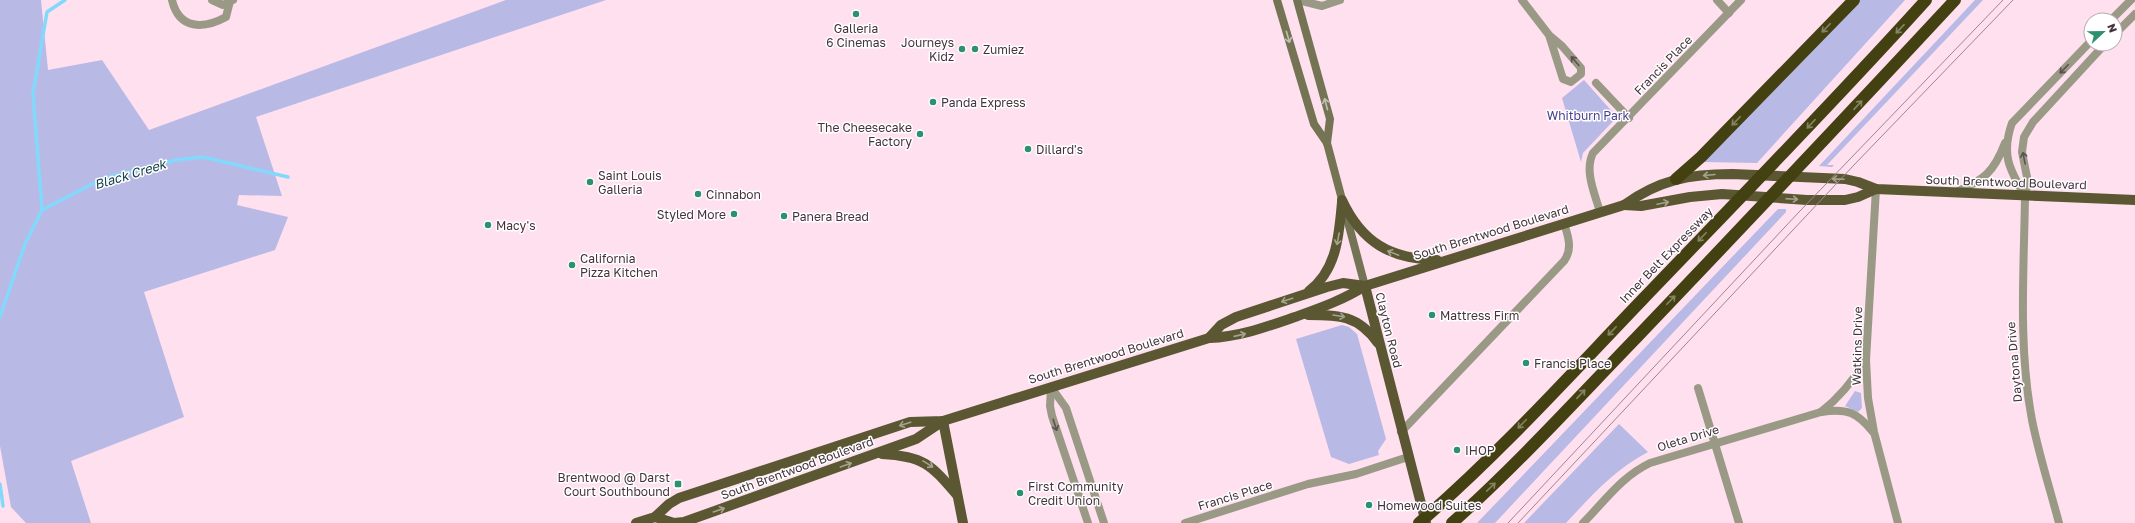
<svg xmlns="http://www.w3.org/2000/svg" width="2135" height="523" viewBox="0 0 2135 523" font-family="'Golos Text',sans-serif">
<rect width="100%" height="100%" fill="#fee0ef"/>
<!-- green -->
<g fill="#b9b9e6">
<path d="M0,0H41L48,70L102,60L149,130L506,0H606L256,117L282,196L239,195L237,205L288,217L275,250L144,292L184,417L71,461L91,523H26L11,507L0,446Z"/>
<path d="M1859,0H1905L1757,163L1703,162Z"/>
<path d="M1975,0H1983L1827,165H1834L1832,167L1819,166Z"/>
<path d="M1584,80L1617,117L1583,153L1581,162L1562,98Z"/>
<path d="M1778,209H1786V212L1495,523H1477Z"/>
<path d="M1342,325L1349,327L1357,334L1386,439L1378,451L1379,455L1349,464L1331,457L1296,339Z"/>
<path d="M1855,391L1861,393L1862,408L1858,412L1845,406Z"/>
<path d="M1619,424L1648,452C1615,469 1591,496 1566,523H1524Z"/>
</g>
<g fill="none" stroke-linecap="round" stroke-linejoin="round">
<!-- stream -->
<g stroke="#82d9fc" stroke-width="3.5">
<path d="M42,210L33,93L47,12L65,0"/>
<path d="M0,317L25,244L42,210L102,179L176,160L203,157L288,177"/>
<path d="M0,484L3,506"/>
</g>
<!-- minor -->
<g stroke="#9a9985" stroke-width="8">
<path d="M172,0C179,30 204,29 226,17L230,1"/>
<path d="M212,0L223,5L233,0"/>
<path d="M1298,0L1322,6L1340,0"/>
<path d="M1522,0L1549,35L1563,79L1571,82L1581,74V68L1562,46L1549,35"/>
<path d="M1717,0L1729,13"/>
<path d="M2111,20L2131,0"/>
<path d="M2115,34L2135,14"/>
<path d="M1596,83L1629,118"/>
<path d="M1876,189L1866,360L1868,398L1874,432L1898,523"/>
<path d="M1956,192C1984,180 1994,172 2005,143"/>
<path d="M2025,196C2009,169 2001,154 2012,123L2091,41"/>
<path d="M1600,212C1595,194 1584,171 1593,153L1741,0"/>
<path d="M1051,387L1066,408L1104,523"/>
<path d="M1051,387L1050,406L1052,416L1088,523"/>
<path d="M1698,388L1739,523"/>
<path d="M1821,412C1847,408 1857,412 1873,432"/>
<path d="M1401,432L1564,261C1573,249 1568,236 1564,223"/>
<path d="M1185,523L1308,484L1356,474L1408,457"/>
<path d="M1583,523C1605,501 1621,477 1650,463L1821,412C1840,397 1853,381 1866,360"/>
<path d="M2059,523C2050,489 2039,455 2032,420C2018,346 2024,271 2025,196L2028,182L2022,152L2024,137L2033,122L2105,44"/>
</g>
<!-- secondary -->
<g stroke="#747354" stroke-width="8">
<path d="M1277,0L1314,124L1327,143L1365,286"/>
<path d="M1297,0L1330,119L1327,143"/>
</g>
<!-- primary -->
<g stroke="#5a5732" stroke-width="10">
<path d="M1342,200C1362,243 1391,259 1437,260"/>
<path d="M1624,205L1641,206L1690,197L1722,194L1807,200H1845L1858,197L1876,189"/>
<path d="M1365,286L1426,523"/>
<path d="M1309,291C1337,270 1339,235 1342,202"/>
<path d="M1308,315C1339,315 1358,315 1378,343"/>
<path d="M1209,338L1221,325L1236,317L1327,287L1343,283L1365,286"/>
<path d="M943,421L963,523"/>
<path d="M882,454C924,456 931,465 957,495"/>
<path d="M655,517L674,523L684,522L916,439L943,421"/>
<path d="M636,523L655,517L669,504L679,498L910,422L943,421L1209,338C1239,337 1266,327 1295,317C1320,308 1343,300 1365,286L1624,205C1659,180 1689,174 1732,174L1845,179L1858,182L1876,189L2135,200"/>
</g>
<!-- motorway -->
<g stroke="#434011" stroke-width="12">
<path d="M1676,179L1701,157L1854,0"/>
<path d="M1419,523C1499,454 1569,376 1642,300C1737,201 1834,102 1926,0"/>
<path d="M1452,523C1517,465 1576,400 1637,337C1744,225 1850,113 1955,0"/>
</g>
<!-- tram -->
<g stroke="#9d8591" stroke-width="1">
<path d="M1508,523L1799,212L2003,0"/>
<path d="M1518,523L1853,166L2013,0"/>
</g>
</g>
<!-- one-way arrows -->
<defs><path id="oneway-shaft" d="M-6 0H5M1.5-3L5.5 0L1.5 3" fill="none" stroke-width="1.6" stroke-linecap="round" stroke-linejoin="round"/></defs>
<g stroke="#858364">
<use href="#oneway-shaft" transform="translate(1826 28) rotate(134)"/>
<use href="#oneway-shaft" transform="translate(1900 29) rotate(133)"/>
<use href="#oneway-shaft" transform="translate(1858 105) rotate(-47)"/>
<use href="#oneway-shaft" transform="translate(1736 121) rotate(134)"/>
<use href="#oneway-shaft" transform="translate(1811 124) rotate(133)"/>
<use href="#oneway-shaft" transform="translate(1702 237) rotate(134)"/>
<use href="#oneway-shaft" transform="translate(1671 300) rotate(-46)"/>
<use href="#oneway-shaft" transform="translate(1612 331) rotate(134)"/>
<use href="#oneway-shaft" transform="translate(1581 394) rotate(-47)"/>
<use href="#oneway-shaft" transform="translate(1522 424) rotate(134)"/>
<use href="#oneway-shaft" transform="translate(1491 487) rotate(-44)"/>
</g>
<g stroke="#c0c0b2">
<use href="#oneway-shaft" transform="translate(1288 37) rotate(74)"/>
<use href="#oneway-shaft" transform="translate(1326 104) rotate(-105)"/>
</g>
<g stroke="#5e5152">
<use href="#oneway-shaft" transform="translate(1575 61) rotate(-131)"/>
<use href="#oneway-shaft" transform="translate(2064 69) rotate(134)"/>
<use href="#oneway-shaft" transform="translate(2024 158) rotate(-101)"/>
<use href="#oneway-shaft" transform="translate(1055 425) rotate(72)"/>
</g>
<g stroke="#a4a38e">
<use href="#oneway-shaft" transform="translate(1709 175) rotate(175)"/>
<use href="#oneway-shaft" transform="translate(1838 179) rotate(-178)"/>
<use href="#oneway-shaft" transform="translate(1792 199) rotate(3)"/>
<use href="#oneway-shaft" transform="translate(1663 203) rotate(-12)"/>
<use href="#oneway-shaft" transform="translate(1338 239) rotate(101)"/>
<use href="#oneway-shaft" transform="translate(1393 253) rotate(-158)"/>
<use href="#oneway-shaft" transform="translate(1287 300) rotate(162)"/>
<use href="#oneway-shaft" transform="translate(1339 316) rotate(9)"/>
<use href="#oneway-shaft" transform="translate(1240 335) rotate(-13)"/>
<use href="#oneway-shaft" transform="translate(905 424) rotate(162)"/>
<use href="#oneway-shaft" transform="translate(928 464) rotate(32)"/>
<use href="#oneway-shaft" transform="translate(846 465) rotate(-20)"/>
<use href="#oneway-shaft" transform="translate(719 510) rotate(-19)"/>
</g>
<!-- markers -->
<g fill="#2b916e" stroke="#fff" stroke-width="1.5">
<circle cx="856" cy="14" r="4"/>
<circle cx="962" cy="49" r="4"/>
<circle cx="975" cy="49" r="4"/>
<circle cx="933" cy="102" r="4"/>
<circle cx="920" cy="134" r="4"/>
<circle cx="1028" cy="149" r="4"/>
<circle cx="590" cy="182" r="4"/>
<circle cx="698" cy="194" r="4"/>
<circle cx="734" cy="214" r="4"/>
<circle cx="784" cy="216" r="4"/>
<circle cx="488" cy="225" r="4"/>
<circle cx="572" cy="265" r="4"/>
<circle cx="1432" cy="315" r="4"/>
<circle cx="1526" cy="363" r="4"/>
<circle cx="1457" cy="450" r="4"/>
<rect x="674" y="480" width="8" height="8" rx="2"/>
<circle cx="1020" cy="493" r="4"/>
<circle cx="1369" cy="505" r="4"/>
</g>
<g text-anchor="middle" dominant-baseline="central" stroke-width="3" stroke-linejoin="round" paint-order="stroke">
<!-- poi labels -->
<g font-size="12" fill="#45323c" stroke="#fff" text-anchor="start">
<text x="856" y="28" text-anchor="middle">Galleria<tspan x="856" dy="14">6 Cinemas</tspan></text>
<text x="954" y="42" text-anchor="end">Journeys<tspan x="954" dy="14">Kidz</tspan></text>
<text x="983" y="49">Zumiez</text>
<text x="941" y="102">Panda Express</text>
<text x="912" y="127" text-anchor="end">The Cheesecake<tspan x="912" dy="14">Factory</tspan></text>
<text x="1036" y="149">Dillard's</text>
<text x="598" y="175">Saint Louis<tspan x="598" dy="14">Galleria</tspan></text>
<text x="706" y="194">Cinnabon</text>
<text x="726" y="214" text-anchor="end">Styled More</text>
<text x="792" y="216">Panera Bread</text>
<text x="496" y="225">Macy's</text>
<text x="580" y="258">California<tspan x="580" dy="14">Pizza Kitchen</tspan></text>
<text x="1440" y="315">Mattress Firm</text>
<text x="1534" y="363">Francis Place</text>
<text x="1465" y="450">IHOP</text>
<text x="670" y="477" text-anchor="end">Brentwood @ Darst<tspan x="670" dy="14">Court Southbound</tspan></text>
<text x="1028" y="486">First Community<tspan x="1028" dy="14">Credit Union</tspan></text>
<text x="1377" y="505">Homewood Suites</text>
</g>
<!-- street labels -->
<g font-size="12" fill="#45323c" stroke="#fff">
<text transform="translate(1663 65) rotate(-46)">Francis Place</text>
<text transform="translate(2006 182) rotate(2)">South Brentwood Boulevard</text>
<text transform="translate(1491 232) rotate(-17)">South Brentwood Boulevard</text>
<text transform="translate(1666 255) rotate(-46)">Inner Belt Expressway</text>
<text transform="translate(1389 330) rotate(76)">Clayton Road</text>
<text transform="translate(1857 346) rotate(-89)">Watkins Drive</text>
<text transform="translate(1106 356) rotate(-17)">South Brentwood Boulevard</text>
<text transform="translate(2014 362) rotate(-95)">Daytona Drive</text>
<text transform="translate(1688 438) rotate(-17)">Oleta Drive</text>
<text transform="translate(797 468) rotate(-20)">South Brentwood Boulevard</text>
<text transform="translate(1235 495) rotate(-17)">Francis Place</text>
</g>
<!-- park labels -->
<g font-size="12" fill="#4a4090" stroke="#fff">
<text x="1588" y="115">Whitburn Park</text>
</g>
<!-- water labels -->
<g font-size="13" font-style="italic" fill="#18404e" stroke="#fff">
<text transform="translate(130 174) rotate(-17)">Black Creek</text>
</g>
</g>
<!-- north arrow -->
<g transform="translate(2103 32) rotate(68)"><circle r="19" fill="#ffffff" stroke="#b5adb1"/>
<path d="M0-3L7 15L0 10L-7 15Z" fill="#2b916e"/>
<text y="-6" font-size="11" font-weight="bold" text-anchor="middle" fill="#45323c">N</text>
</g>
</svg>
